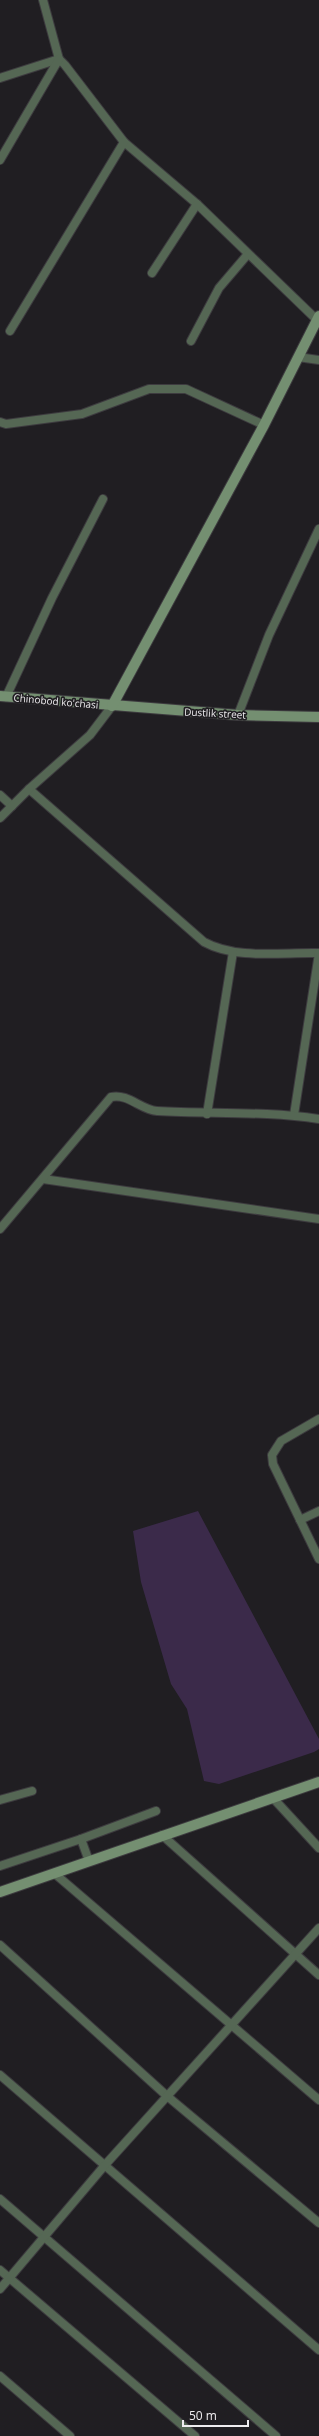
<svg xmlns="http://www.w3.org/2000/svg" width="319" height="2436" viewBox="0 0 319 2436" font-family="'Open Sans',sans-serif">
<rect width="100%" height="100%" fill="#201e22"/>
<!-- green -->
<path fill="#3b2a4a" d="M198,1511L319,1739V1749L314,1752L219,1784L204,1781L187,1709L171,1684L141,1582L133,1531Z"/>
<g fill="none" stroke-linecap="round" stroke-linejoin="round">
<!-- street casing -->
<g stroke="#3d3b3f" stroke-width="10">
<g id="street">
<path d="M43,0L59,59L65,65L124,142L197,204L317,320"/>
<path d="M0,78L59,59"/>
<path d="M0,160L59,59"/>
<path d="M152,273L197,204"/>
<path d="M10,331L124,142"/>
<path d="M191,341L219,288L248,254"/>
<path d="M298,357L319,360"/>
<path d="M0,422L6,424L82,414L149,389H186L264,425"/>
<path d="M6,697L52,598L103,499"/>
<path d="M238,715L269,635L319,529"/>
<path d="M29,789L204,942C237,960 282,952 319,953"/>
<path d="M0,795L12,806"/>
<path d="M0,818L29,789L90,735L112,706"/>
<path d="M207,1114L233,952"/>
<path d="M294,1115L319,953"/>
<path d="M43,1179L319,1219"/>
<path d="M0,1229L111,1097C128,1093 141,1110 157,1111C211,1114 266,1111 319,1119"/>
<path d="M319,1419L281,1441L272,1455L273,1464L319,1559"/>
<path d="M300,1520L319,1511"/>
<path d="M273,1798L319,1848"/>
<path d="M0,1800L32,1791"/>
<path d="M162,1835L319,1975"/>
<path d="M89,1861L81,1839L156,1811"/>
<path d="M0,1866L81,1839"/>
<path d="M54,1873L319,2100"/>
<path d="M0,1945L167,2096L319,2223"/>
<path d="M0,2075L319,2350"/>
<path d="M0,2199L276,2436"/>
<path d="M0,2270L195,2436"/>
<path d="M0,2289L105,2165L319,1928"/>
<path d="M0,2376L70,2436"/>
</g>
</g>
<!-- secondary casing -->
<g stroke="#3d3b3f" stroke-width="12">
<g id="secondary">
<path d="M0,696L238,715L319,717"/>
<path d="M112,706L264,425L319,316"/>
<path d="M0,1892L319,1782"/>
</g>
</g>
<!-- street -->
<use href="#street" stroke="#556754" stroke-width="8"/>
<!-- secondary -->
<use href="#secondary" stroke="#748f71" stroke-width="10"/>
</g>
<g text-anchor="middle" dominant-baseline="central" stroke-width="3.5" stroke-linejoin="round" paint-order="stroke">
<!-- street labels -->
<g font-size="10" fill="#efedf0" stroke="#201e22">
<text transform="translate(56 701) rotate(5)">Chinobod ko'chasi</text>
<text transform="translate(215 713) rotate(3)">Dustlik street</text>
</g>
</g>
<!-- scale -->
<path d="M183 2420v6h65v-6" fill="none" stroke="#efedf0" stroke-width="2"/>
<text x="189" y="2420" font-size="12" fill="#efedf0" stroke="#201e22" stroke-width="3" paint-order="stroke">50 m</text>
</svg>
